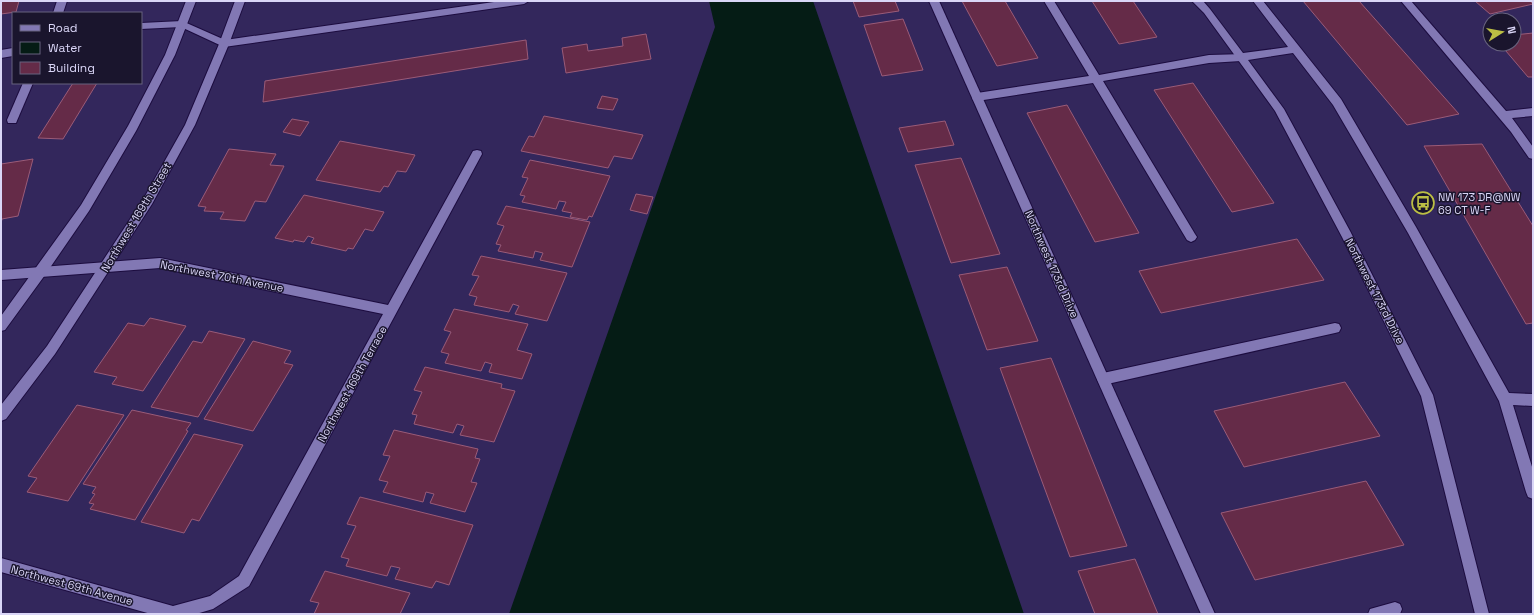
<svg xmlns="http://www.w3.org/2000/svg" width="1534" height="615" viewBox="0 0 1534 615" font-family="'Space Grotesk',sans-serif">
<rect width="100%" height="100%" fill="#33275c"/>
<!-- water -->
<path fill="#051c15" d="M709,1H813L1024,614H509L715,27Z"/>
<!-- building -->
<g fill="#652b48" stroke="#9a5b78">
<path d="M1,1H19L16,12L1,14Z"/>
<path d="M853,1H895L899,11L859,17Z"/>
<path d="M962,1H1005L1038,58L997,66Z"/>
<path d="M1092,1H1133L1157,37L1119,44Z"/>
<path d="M1303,1H1359L1459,114L1407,125Z"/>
<path d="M1475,1H1530L1533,4L1490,14Z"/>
<path d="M903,19L923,70L882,76L864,25Z"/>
<path d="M1533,33V77H1528L1500,44H1514V35Z"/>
<path d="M646,34L651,59L566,73L562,48L587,44L588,51L623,46L622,38Z"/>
<path d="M526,40L528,59L263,102L265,81Z"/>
<path d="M73,83H97L63,139L38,138Z"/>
<path d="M1193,83L1274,203L1232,212L1154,90Z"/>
<path d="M602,96L618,99L613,110L597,108Z"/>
<path d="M1067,105L1139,233L1095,242L1027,113Z"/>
<path d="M544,116L643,135L632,159L614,156L608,168L521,151L529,136L534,137Z"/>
<path d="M292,119L309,122L300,136L283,132Z"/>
<path d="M945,121L954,145L908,152L899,128Z"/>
<path d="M340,141L415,155L406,172L397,171L388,187L384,186L380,192L316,180Z"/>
<path d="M1482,144L1533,226V323L1526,324L1424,146Z"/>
<path d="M229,149L276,154L270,165L284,166L266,202L255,201L245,221L220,219L224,212L204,211L206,207L198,206Z"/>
<path d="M961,158L1000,254L951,263L915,165Z"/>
<path d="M33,159L18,216L2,219L1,223V164Z"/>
<path d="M530,160L610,176L592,217L589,216L587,220L570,217L572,213L562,211L566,202L559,201L556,209L522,202L525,196L520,195L528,178L522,177Z"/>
<path d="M636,194L653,197L647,214L630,210Z"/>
<path d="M304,195L384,212L373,231L365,229L353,249L348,248L346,251L311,243L314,238L308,236L304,242L294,240L293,242L275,238Z"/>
<path d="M506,206L590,222L572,267L540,260L543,253L535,251L533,258L498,251L501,245L496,244L504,226L497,224Z"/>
<path d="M1297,239L1324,280L1161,313L1139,271Z"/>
<path d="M481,256L567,273L547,321L515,314L519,306L513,304L509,312L474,305L477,297L469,295L479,276L472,275Z"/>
<path d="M1007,267L1038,341L987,350L959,275Z"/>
<path d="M454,309L528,324L517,350L532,354L522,379L489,372L492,364L485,362L481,371L445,363L449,354L441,352L451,332L444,330Z"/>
<path d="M150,318L186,326L143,391L112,384L117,377L94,372L128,323L144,326Z"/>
<path d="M209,331L245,339L198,417L151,407L193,341L202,343Z"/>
<path d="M253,341L291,351L284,363L293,365L253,431L204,419Z"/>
<path d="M1051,358L1127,546L1070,557L1000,368Z"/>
<path d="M425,367L502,384L501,388L515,391L494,442L460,435L464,426L457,424L453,433L414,424L417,415L412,414L422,392L414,390Z"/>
<path d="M1345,382L1380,436L1244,467L1214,411Z"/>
<path d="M77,405L124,415L68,501L27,492L37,478L28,476Z"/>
<path d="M132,410L191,423L186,430L188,431L135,520L90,509L94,504L89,503L95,494L92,493L96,487L83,484Z"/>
<path d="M394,430L478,449L475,458L480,459L471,482L477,483L465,512L430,503L434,494L426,492L423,502L383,492L388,482L379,480L390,456L383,455Z"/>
<path d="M194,434L243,445L199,521L192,519L184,533L141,522Z"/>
<path d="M1366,481L1404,545L1255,580L1221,513Z"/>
<path d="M360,497L473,525L449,585L436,581L432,588L395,579L400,568L391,566L387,576L346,566L349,559L341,557L356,526L347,524Z"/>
<path d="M1135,559L1158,614H1095L1078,571Z"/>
<path d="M325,571L410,593L400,614H314L319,603L310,601Z"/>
</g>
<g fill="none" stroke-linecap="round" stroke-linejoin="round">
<!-- service casing -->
<g stroke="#1c0c3f" stroke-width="2">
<g id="service">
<path d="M57,1H67L63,13H53Z"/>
<path d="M501,1H529L524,4L224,47L181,27L141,29V23L182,21L225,40Z"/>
<path d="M1044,1H1054L1099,75L1209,55L1245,54L1246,57L1241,61L1209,63L1103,81L1195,234L1197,237L1195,240L1191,242L1187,240L1093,83L977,101L973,100L972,97L973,94L977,93L1089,76Z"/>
<path d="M1401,1H1411L1506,111L1533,108V116L1512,118L1533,147V159L1529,158L1511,132Z"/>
<path d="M13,48V56L1,58V50Z"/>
<path d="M23,83H33L16,123H8L7,120Z"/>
<path d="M1335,323L1339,324L1341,328L1339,332L1335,333L1103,385L1099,383L1097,379L1099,375L1103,373Z"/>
<path d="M1395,602L1400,604L1402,609L1400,614H1368L1370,609Z"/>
</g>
</g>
<!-- minor casing -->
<g stroke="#1c0c3f" stroke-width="2">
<g id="minor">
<path d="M929,1H939L1215,614H1201Z"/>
<path d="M477,150L481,151L482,154L249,586L213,609L196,614H151L1,572V558L173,606L210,596L239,576L383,314L160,268L1,280V270L160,258L388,305L473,151Z"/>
</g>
</g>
<!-- tertiary casing -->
<g stroke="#1c0c3f" stroke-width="2">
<g id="tertiary">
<path d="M186,1H196L175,55L136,131L89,211L45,275L5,330L1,331V316L81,205L128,126L165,55Z"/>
<path d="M235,1H245L229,44L195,125L152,204L55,354L6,419L1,421V405L47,346L144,198L185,125L219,44Z"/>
<path d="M1192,1H1203L1210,9L1243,53L1288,47L1253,1H1263L1341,99L1416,227L1509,393L1533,394V406L1513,405L1533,470V499L1528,497L1526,492L1499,401L1408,233L1333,105L1293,53L1248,60L1284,109L1350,231L1433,395L1489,614H1475L1421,396L1342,237L1275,111L1204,13Z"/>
</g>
</g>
<!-- service -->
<use href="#service" fill="#8278b4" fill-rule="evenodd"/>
<!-- minor -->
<use href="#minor" fill="#8278b4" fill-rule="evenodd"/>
<!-- tertiary -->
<use href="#tertiary" fill="#8278b4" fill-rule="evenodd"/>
</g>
<!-- icons -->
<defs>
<g id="bus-ring" transform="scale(1.15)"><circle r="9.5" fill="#1a152d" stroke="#bcbf44" stroke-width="1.5"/><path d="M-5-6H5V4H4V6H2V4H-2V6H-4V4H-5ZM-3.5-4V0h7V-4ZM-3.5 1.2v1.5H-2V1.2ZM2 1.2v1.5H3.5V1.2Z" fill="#bcbf44"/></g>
</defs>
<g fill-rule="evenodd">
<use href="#bus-ring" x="1423" y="203"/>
</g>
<g text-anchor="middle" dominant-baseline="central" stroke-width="3" stroke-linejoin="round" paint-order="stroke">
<!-- poi labels -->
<g font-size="11" fill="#dad6f7" stroke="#1a152d" text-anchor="start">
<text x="1438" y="197">NW 173 DR@NW<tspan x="1438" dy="13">69 CT W-F</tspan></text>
</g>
<!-- street labels -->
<g font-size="11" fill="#dad6f7" stroke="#1a152d">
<text transform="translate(136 217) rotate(-59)">Northwest 169th Street</text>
<text transform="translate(1052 264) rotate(66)">Northwest 173rd Drive</text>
<text transform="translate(222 276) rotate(11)">Northwest 70th Avenue</text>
<text transform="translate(1375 291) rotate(63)">Northwest 173rd Drive</text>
<text transform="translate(352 384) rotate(-61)">Northwest 169th Terrace</text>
<text transform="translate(72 585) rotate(15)">Northwest 69th Avenue</text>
</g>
</g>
<!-- border -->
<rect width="1534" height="615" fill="none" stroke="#dad6f7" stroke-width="4"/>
<!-- legend -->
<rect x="12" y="12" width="130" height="72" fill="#1a152d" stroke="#67627e"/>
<rect x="20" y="25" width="20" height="6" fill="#8278b4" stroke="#67627e"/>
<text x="48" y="32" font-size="12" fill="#dad6f7">Road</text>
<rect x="20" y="42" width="20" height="12" fill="#051c15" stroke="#67627e"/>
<text x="48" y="52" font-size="12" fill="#dad6f7">Water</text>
<rect x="20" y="62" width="20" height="12" fill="#652b48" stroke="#67627e"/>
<text x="48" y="72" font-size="12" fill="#dad6f7">Building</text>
<!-- north arrow -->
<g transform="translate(1502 32) rotate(79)"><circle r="19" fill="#1a152d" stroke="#67627e"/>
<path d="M0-3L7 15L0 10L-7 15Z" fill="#bcbf44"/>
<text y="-6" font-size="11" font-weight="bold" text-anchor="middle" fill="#dad6f7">N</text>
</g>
</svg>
